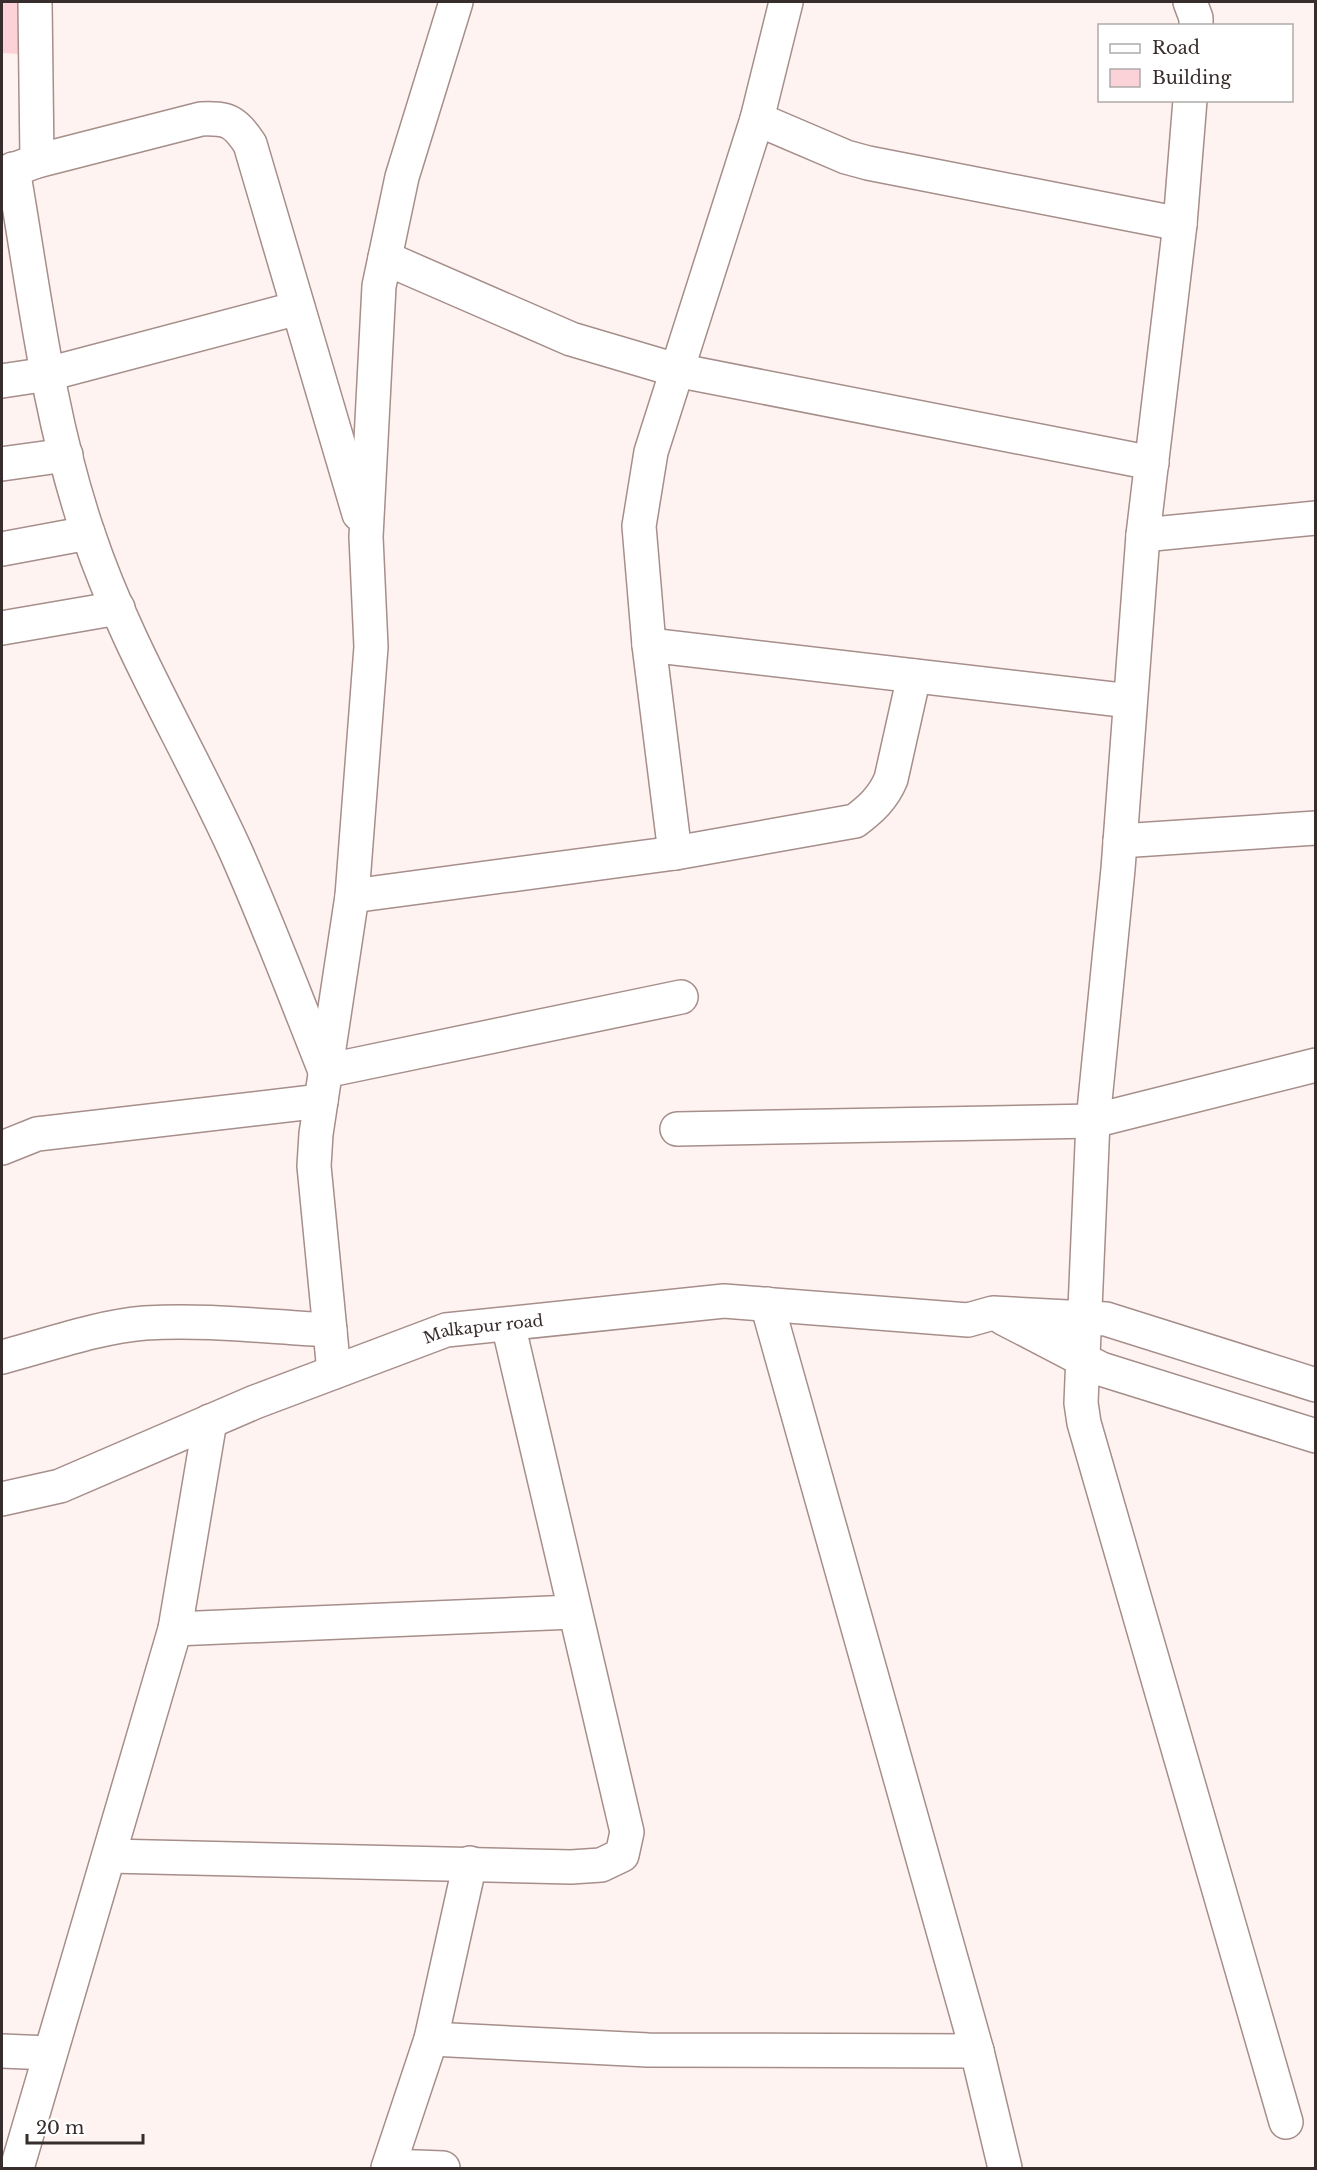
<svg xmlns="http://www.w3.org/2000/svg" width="1317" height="2170" viewBox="0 0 1317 2170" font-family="'Libre Baskerville',serif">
<rect width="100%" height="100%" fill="#fff3f2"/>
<!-- building -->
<path fill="#fbd2d8" d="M2,2H35L36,55L2,53Z"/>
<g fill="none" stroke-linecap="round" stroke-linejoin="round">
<!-- minor casing -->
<g stroke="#a68e8a" stroke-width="36">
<g id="minor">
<path d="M35,2L37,161"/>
<path d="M1190,2L1196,18V26"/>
<path d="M1190,100L1180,224L1143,535L1118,869L1093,1121L1081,1403L1084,1423L1286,2122"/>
<path d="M757,119L846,157L868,163L1180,224"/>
<path d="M13,169C34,290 48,416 88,533C125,644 188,746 236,852C268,924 296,998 325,1071L681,997"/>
<path d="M2,174L37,161L201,119C228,118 235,121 250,144L359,514"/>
<path d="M385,258L571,339L676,370L1152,463"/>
<path d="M2,381L48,374L298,308"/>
<path d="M2,464L66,455"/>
<path d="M1143,535L1316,518"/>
<path d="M2,549L88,533"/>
<path d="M2,628L118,608"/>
<path d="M649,645L1130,701"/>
<path d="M1120,841L1316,828"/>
<path d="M675,853L649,645L639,526L651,452L757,119L786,2"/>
<path d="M352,896L675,853L855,821C871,809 883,798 891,779L914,676"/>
<path d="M677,1129L1093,1121L1316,1065"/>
<path d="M2,1148L37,1134L321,1101"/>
<path d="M767,1304L977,2051L1005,2168"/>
<path d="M1003,1318L1101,1369L1316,1436"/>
<path d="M2,1357C48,1345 97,1327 145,1323C206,1319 269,1327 330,1330"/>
<path d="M334,1372L314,1166L316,1134L352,896L371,647L366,537L379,286L402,177L456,2"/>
<path id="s1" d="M2,1499L60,1486L255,1402L446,1330L724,1301L968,1320L993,1313L1106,1319L1316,1385"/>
<path d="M175,1629L573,1612"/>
<path d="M110,1856L571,1867L601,1865L622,1855L627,1832L508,1324"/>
<path d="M431,2039L648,2050L977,2051"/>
<path d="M2,2051L49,2053"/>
<path d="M389,2166L443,2168"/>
<path d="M17,2168L175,1629L210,1421"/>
<path d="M388,2168L431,2039L470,1863"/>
</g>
</g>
<!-- minor -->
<use href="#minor" stroke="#fff" stroke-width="33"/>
</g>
<g text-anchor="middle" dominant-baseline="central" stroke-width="6" stroke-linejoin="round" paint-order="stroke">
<!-- street labels -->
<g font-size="16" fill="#372d2c" stroke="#fff">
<text stroke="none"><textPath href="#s1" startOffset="513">Malkapur road</textPath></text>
</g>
</g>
<!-- border -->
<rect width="1317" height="2170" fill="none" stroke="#372d2c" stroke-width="6"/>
<!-- legend -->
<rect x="1098" y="24" width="195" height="78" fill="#ffffff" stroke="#afabab" stroke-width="1.5"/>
<rect x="1110" y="44" width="30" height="9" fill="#ffffff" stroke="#afabab" stroke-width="1.5"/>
<text x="1152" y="54" font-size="18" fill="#372d2c">Road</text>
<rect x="1110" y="69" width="30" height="18" fill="#fbd2d8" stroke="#afabab" stroke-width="1.5"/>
<text x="1152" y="84" font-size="18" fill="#372d2c">Building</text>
<!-- scale -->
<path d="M27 2134v9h116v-9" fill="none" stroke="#372d2c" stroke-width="3"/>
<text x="36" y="2134" font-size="18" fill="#372d2c" stroke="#ffffff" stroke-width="4.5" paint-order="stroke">20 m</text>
</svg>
